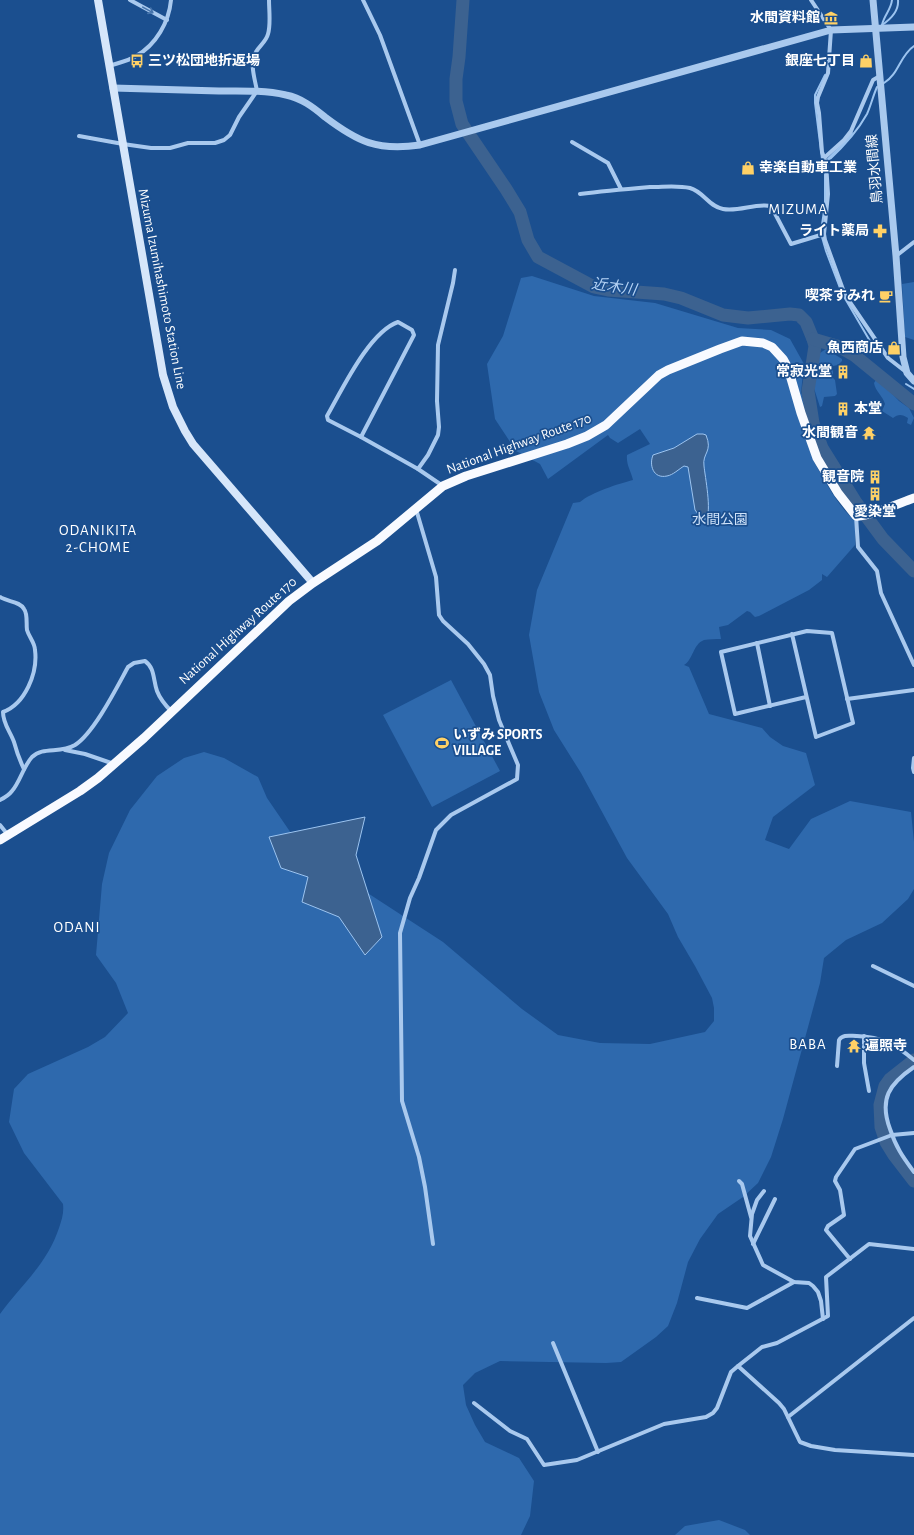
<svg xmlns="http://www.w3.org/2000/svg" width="914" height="1535" viewBox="0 0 914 1535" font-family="'Alegreya Sans','Noto Sans JP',sans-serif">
<rect width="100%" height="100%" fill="#1b4f8f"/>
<!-- green -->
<g fill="#2e69ad">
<path d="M532,276L594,296L655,303L738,328L771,330L790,339L804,364L801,392L818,444L813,460C825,481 837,505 855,521V545L827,577L822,574V580L809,590L759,616L755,617L750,612L747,611L728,625L719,627L721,639C716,639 709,639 704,640C693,644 693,660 684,665L689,667L709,714L762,728L770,737L783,746L806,753L815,785L773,817L765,840L789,849L811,819L850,801L911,812L914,842V889L908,899L882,923L846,940L824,958L820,983L783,1119L771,1157L758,1183L743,1197L718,1214L700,1239L688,1262L677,1303L668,1326L656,1337L621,1362L606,1363L500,1361L475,1373L463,1385L466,1405L475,1425L485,1442L519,1458L534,1481L530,1516L521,1535H0V1314C22,1284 47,1264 59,1228C62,1219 64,1213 63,1204L24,1153L9,1122L14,1089L28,1074L88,1047L105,1037L128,1013L116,983L96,955L102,884L109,853L130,810L157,776L184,758L204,752L224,758L258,777L267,798L293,836L343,877L443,942L522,1009L558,1035L600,1043L650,1044L705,1032L714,1021V1008L712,998L695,966L678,937L668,914L627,858L581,773L554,730L539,692L529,635L537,590L573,503L580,502C592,492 618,484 633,480C631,471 626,465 627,455L650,444L640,429L618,443L610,438L608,435L548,479L540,464L516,451L495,419L487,364L503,336L521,278Z"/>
<path d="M914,282V340L905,337L902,284Z"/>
<path d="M826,349L842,359V361L838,365L833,366V378L835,380L837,394L835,396L824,397L822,406L820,407L812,382V378L820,353Z"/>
<path d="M876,380L881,382L899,401L909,408L914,418L911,425L907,423L908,418C902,414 898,414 893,418L882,411L885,404C883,396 875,391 874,383Z"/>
<path d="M451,680L500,771L432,807L383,715Z"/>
<path d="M719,1520L745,1530L750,1535H675L685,1526Z"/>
</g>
<!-- water -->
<g fill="#3c6290" stroke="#9cc4f0">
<path d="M697,434H703L706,435C713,452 702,453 704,466C705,476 712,512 706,519H702L695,510L688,467L684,466C679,469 673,475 667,476C653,479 649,465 653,455L674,448Z"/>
<path d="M365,817L356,855L382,937L365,955L339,917L302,902L308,877L281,868L269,837Z"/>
</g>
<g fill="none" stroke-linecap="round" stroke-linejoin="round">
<!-- stream -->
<g stroke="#9cc4f0" stroke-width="2">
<path d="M882,25C891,19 899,11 898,0"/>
<path d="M882,25C884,15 891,10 892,0"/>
<path d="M884,83C899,74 900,55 914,46"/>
<path d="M828,159L848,139L852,133"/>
<path d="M829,160C844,146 857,132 867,114C871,105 873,96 877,87"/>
<path d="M825,166V205L821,231L822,237L826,251L840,288"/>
<path d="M823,167L815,103V95L825,75"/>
<path d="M843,295L877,353"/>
<path d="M906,384L914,389"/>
</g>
<!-- river -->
<g stroke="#3c6290" stroke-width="13">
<path d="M463,0L459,57L456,79V101L462,124L506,189L520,212L528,240L538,257L594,287L608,290L664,294L681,298L723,315L748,318L790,314L799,315L806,322L813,339L815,346L808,391L813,423L822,448L855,501L883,539L914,571"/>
<path d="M813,339L840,347L854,355L914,404"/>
<path d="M914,1060L890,1079L885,1086L880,1105L881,1127L886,1142L894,1155L914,1181"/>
</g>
<!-- minor -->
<g stroke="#a9c9ee" stroke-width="4">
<path d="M130,0L167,20"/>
<path d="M363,0L380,35L420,145"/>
<path d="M811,0L831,30L828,73L818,97L817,103L819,113L822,152L826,163L828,194L824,234L825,240L845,295L888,358L906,372"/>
<path d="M109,66C118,63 128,61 136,56C156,45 169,22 171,0"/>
<path d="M79,136L123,144L151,148H170L188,143H215L224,140L230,135L239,117L257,91C255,79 249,63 256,52C259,46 266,42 268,34C271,24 269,11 269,0"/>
<path d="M572,142L608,163L621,189"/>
<path d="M824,158L844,140L851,131L873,80L880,76"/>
<path d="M580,194C604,191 627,189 650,187C664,187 677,185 690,188C704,192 708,206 723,209C739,212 755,203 771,206L791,244L824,234"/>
<path d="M896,256L914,242"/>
<path d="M398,322L412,330L414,335L361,437L328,420L327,416C342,390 369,332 398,322Z"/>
<path d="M361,437L418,469L443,486"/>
<path d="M418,469L428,455L438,435L439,427L437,401L438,345L453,283L455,270"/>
<path d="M416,509L436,577L439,615L443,621L468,644L484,664L490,675L493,696L499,720L518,765L517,779L451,815L436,830L419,878L410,898L400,933L402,1101L419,1157L425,1187L433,1244"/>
<path d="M856,516L858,547L877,571L881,593L914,665"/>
<path d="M0,597C7,602 20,601 24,609C28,614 26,624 27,630C29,637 35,643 35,650C38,673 25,704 3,712C3,724 10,731 14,742C17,753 19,759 24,769"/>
<path d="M792,634L816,737L853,723L832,633L807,631L721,652L735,714L806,697"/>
<path d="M757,643L770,706"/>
<path d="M847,699L914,690"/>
<path d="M65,750L85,754L114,764"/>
<path d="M914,758L913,768L914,772"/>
<path d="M0,800C4,798 9,795 12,791C20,782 23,767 32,757C43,746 60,754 75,745C94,733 117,687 128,667L134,663L145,661C155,668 153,680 157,691C160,699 165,705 172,712"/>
<path d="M0,825L8,835"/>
<path d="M873,966L914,986"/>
<path d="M864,1036V1063L869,1091"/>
<path d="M837,1066L839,1040C843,1034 850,1036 857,1036C882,1037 895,1044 914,1060"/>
<path d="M914,1067C889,1084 879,1099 890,1129C896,1147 902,1156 914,1172"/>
<path d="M739,1181L742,1184L751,1217"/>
<path d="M764,1191L757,1200L752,1214L750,1236L763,1265L794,1282L809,1283L813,1286L818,1292L821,1301L823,1319"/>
<path d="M753,1244L775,1199"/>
<path d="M850,1259L826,1230L828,1226L844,1215L840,1190L835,1181L836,1177L855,1149L892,1135L914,1133"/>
<path d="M697,1298L747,1308L794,1282"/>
<path d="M553,1343L598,1452"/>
<path d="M738,1366L779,1403L784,1409L800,1442L811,1446L835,1450L914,1455"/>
<path d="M474,1403L510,1431L527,1439L544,1465L577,1460L664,1424L706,1417L713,1413L717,1408L731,1372L738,1366L762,1347L777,1343L828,1316L826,1277L869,1244L914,1249"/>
<path d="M788,1417L914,1318"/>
</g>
<!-- tertiary -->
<g stroke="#a9c9ee" stroke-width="7">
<path d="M873,0L896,256L903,357L907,373L914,381"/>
<path d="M113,88C149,89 184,90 219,91C241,91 264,90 286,95C301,98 313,107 325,117C358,142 377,151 420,145L831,30L914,27"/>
</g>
<!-- secondary -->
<path stroke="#d6e6fa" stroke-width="8" d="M98,0L163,375L173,407L185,431L193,444L313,583"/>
<!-- trunk -->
<path stroke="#f8faff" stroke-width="9" d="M0,840L80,791L98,778L144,738L289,601L313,583L377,541L443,486L466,476L567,444L587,436L606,425L659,375L668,370L720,349L742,341L763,343L772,347L783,359L788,368L801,413L817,458L838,493L856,516C866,518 902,502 914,498"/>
</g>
<!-- one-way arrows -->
<defs><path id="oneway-shaft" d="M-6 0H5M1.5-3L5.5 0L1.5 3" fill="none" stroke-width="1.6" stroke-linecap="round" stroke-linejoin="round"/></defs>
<use stroke="#4674ac" href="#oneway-shaft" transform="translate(148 10) rotate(29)"/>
<!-- icons -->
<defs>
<g id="museum-bare" transform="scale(1.08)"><path d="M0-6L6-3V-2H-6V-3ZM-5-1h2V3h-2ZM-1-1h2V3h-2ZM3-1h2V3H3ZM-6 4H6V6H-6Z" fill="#ffd166" stroke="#1b4f8f" stroke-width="2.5" paint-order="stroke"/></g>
<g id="bus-bare" transform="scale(1.08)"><path d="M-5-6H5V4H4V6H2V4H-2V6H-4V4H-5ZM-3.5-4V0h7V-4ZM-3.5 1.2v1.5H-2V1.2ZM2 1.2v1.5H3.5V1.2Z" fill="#ffd166" stroke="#1b4f8f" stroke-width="2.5" paint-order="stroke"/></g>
<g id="shop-bare" transform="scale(1.08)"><path d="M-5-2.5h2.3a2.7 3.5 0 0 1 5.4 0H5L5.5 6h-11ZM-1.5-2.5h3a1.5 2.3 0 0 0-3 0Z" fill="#ffd166" stroke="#1b4f8f" stroke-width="2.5" paint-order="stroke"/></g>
<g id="pharmacy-bare" transform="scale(1.08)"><path d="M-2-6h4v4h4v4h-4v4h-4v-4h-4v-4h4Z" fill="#ffd166" stroke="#1b4f8f" stroke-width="2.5" paint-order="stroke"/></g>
<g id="cafe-bare" transform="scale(1.08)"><path d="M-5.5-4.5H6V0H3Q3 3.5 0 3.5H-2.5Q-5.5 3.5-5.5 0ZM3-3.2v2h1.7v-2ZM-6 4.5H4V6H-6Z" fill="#ffd166" stroke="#1b4f8f" stroke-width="2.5" paint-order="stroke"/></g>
<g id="building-bare" transform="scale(1.08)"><path d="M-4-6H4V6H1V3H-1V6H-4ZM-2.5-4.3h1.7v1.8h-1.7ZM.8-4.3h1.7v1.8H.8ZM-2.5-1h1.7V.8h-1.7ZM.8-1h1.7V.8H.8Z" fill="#ffd166" stroke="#1b4f8f" stroke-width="2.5" paint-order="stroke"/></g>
<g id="temple-bare" transform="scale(1.08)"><path d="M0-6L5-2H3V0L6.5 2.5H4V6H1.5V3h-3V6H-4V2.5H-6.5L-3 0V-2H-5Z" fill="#ffd166" stroke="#1b4f8f" stroke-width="2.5" paint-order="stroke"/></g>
<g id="stadium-bare" transform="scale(1.08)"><path d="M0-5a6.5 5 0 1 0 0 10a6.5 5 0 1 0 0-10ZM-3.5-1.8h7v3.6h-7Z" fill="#ffd166" stroke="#1b4f8f" stroke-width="2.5" paint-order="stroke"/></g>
</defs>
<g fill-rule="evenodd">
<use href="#museum-bare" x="831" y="18"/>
<use href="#bus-bare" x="137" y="61"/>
<use href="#shop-bare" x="866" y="61"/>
<use href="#shop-bare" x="748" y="168"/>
<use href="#pharmacy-bare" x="880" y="231"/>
<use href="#cafe-bare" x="886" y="296"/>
<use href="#shop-bare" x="894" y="348"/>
<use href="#building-bare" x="843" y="372"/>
<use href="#building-bare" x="843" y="409"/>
<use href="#temple-bare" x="869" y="433"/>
<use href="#building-bare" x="875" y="477"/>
<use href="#building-bare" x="875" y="494"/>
<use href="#stadium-bare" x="442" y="743"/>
<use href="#temple-bare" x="854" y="1046"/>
</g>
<g text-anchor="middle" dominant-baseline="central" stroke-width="3.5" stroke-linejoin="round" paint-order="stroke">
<!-- poi labels -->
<g font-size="14" font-weight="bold" fill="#fff" stroke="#1b4f8f" text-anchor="end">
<text x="820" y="18">水間資料館</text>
<text x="148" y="61" text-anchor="start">三ツ松団地折返場</text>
<text x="855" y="61">銀座七丁目</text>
<text x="759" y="168" text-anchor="start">幸楽自動車工業</text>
<text x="869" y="231">ライト薬局</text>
<text x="875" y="296">喫茶すみれ</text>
<text x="883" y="348">魚西商店</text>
<text x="832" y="372">常寂光堂</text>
<text x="854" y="409" text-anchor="start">本堂</text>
<text x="858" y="433">水間観音</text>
<text x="864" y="477">観音院</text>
<text x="875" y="512" text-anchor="middle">愛染堂</text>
<text x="453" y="735" text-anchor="start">いずみ SPORTS<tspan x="453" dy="16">VILLAGE</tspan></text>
<text x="865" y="1046" text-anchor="start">遍照寺</text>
</g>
<!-- street labels -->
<g font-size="14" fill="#fff" stroke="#1b4f8f">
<text transform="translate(875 169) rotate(-95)">鳥羽水間線</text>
<text transform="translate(162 289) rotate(79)">Mizuma Izumihashimoto Station Line</text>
<text transform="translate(519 444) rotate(-20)">National Highway Route 170</text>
<text transform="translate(238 631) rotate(-42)">National Highway Route 170</text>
</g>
<!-- park labels -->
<g font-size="14" fill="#cfe3fa" stroke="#1b4f8f">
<text x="720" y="520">水間公園</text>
</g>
<!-- neighbourhood labels -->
<g font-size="15" letter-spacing="1" fill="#fff" stroke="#1b4f8f">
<text x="798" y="209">MIZUMA</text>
<text x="98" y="530">ODANIKITA<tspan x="98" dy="17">2-CHOME</tspan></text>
<text x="77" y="927">ODANI</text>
<text x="808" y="1044">BABA</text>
</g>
<!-- water labels -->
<g font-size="15" font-style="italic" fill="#b5d3f5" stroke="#1b4f8f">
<text transform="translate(614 287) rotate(9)">近木川</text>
</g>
</g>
</svg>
